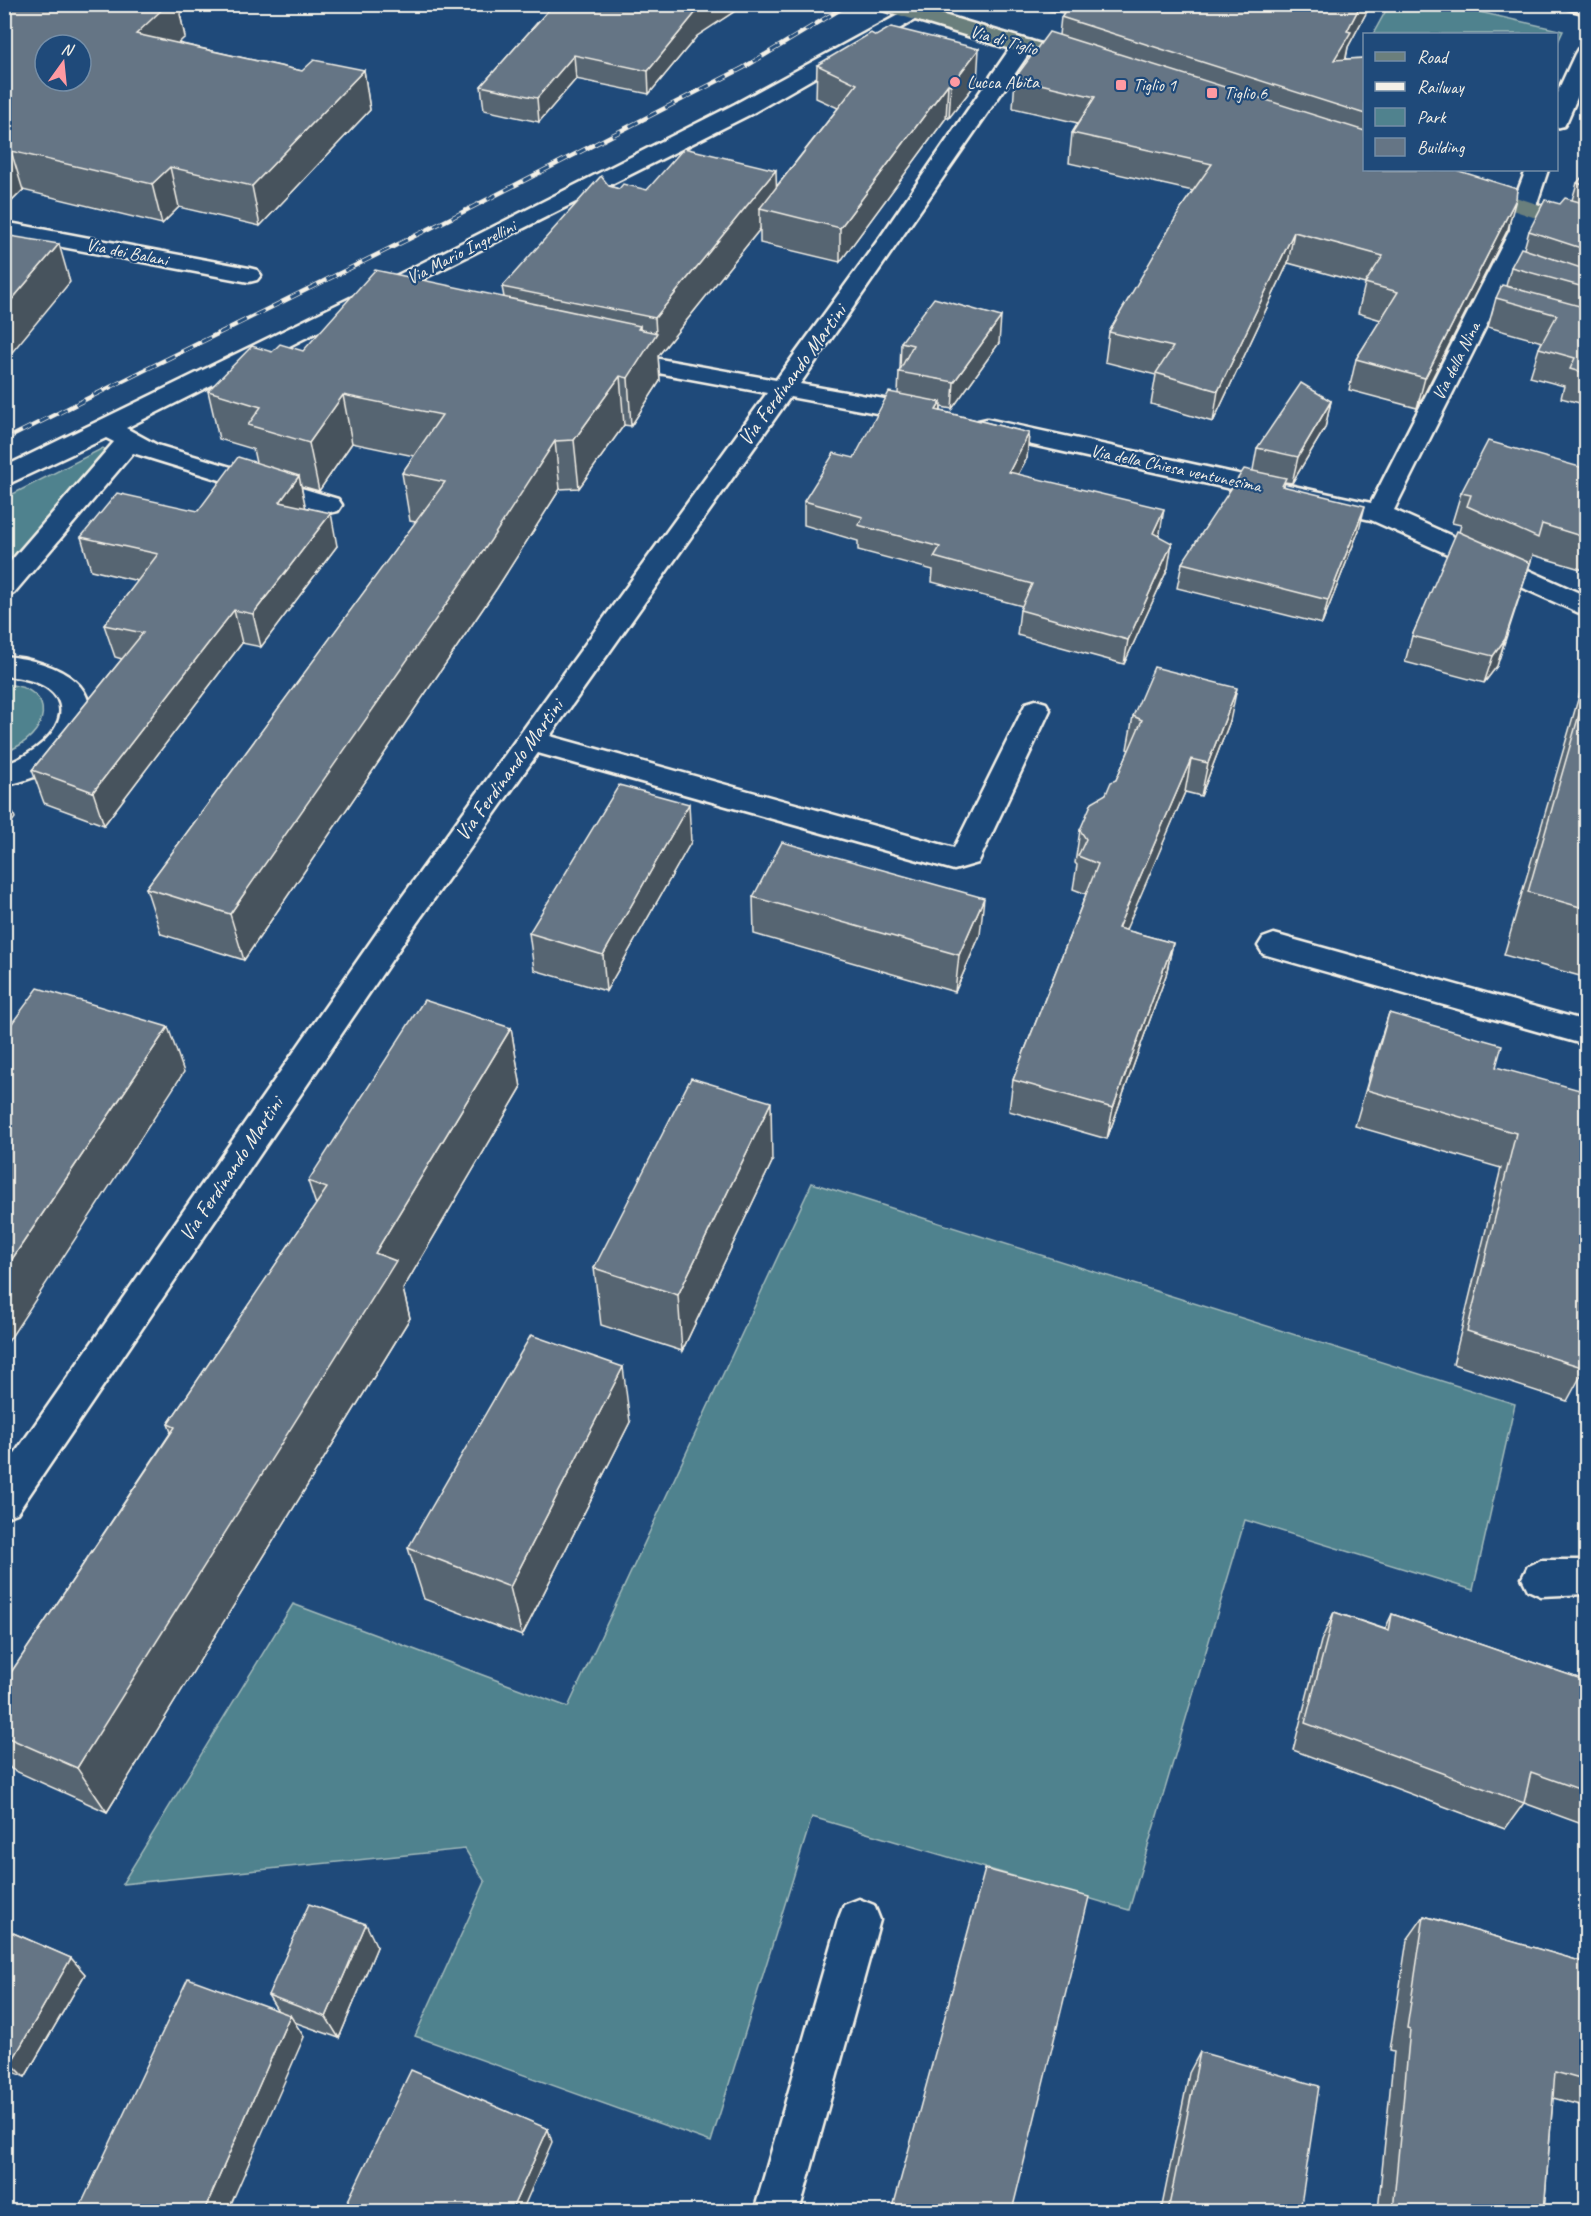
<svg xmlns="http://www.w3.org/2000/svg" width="1591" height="2216" viewBox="0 0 1591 2216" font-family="Caveat,sans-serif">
<rect width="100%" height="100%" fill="#1f4a7a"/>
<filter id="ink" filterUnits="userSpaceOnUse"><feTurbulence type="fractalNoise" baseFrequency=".0167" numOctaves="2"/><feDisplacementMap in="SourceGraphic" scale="12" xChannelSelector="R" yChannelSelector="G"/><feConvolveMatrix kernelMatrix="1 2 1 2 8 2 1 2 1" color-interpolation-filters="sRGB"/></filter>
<g filter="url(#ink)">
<!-- green -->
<g fill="#50828e" stroke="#a2babb" stroke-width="1.5">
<path d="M1389,5H1449L1563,31L1557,44L1556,34H1373Z"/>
<path d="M103,448L109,452L5,574V498Z"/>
<path d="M4,684C61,688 49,737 5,752Z"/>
<path d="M812,1183L1515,1404L1473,1590L1245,1520L1129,1910L812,1817L711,2142L415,2036L485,1882L465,1849L122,1884L293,1604L568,1707Z"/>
</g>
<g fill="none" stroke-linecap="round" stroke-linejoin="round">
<!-- minor casing -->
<g stroke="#f4f1e8" stroke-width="5">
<g id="minor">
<path d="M1562,4H1586V14L1565,8Z"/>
<path d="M911,8L918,10L922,14L918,18L751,114L126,428L157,445L338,499L342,505L338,511L329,513L320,511L133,453L14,593L4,596V569L114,442L106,438L4,486V467L412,268L735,104Z"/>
<path d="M1023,40L1031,41L1034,46L800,384L934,408L938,414L934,420L925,422L790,397L550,736L954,848L1026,703L1036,700L1046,703L1050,710L978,863L954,870L538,753L416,924L17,1513L4,1518V1469L394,908L767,393L615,365L606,363L603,358L606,353L615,351L776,380L881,236L1015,41Z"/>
<path d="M1586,48V77L1567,121L1564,126L1556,128V95L1575,54L1578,49Z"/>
<path d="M1526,170H1548L1536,206L1534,230L1394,510L1586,596V616L1371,520L987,435L978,433L974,427L978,421L987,419L1371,503L1510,230L1512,206Z"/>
<path d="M4,222L249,268L257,270L261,275L257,280L249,282L4,236Z"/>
<path d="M4,656C42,659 107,679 85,730C79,743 71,754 60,763C44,775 24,781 4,786V765C69,742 89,682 4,676Z"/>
<path d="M1274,934L1586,1021V1045L1263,954L1258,946L1263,938Z"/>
<path d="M1541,1560H1586V1594L1541,1596L1528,1590L1522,1578L1528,1566Z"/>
<path d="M859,1899L874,1905L880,1920L799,2212H754L838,1920L844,1905Z"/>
</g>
</g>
<!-- major casing -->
<g stroke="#f4f1e8" stroke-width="5">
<g id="major">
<path d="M873,4H907L1088,58L1091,63L1088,68H1072L876,8Z"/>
<path d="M1401,170H1433L1586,220V234L1404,175Z"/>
</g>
</g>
<!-- minor -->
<use href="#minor" fill="#1f4a7a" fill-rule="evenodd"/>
<!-- major -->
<use href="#major" fill="#6b7f7c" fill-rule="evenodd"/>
<!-- rail casing -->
<g stroke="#f4f1e8" stroke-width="4.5">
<path id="rail" d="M4,440L457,215L743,68L849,4"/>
</g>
<!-- rail -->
<use href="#rail" stroke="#1f4a7a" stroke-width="3" stroke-dasharray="10" stroke-linecap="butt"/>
</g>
<!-- wall -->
<g fill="#576572" stroke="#f4f1e8" stroke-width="1.5">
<path d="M4,4H190L180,14L185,37L178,43L302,71L364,70L370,110L260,226L179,207L162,224L23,190L12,201L4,199Z"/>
<path d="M554,4L697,36L649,94L576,79L539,122L484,110L481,86Z"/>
<path d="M1033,4H1371L1348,47L1346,59L1365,58V170L1508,229L1417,408L1349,390L1356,359L1381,320L1358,313L1365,284L1288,263L1213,422L1151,404L1156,375L1105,362L1109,332L1193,191L1069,163L1072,133L1078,123L1013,108L1015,78L1059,35L1061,17L1064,13L1033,8Z"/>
<path d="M817,65L977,82L949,118H946L840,262L760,243V229L658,356L660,381L631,426L624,425L579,488L560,489L497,588L244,960L161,934L146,888L416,522L410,521L402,473L414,456L352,443L319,491L301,486L305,507L337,546L261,647L242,643L104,825L44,803L32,770L122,659L115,657L104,625L138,581L91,570L81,537L198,511L256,463L253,449L219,439L208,391L272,352L303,351L504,297L502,287L609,186L619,189L647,190L776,187L838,108L816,98Z"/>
<path d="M1587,172V405L1561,398L1564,386L1530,377L1539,348L1542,342L1488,327L1496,298L1506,286L1511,267L1524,249L1529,231L1560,204L1572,200L1577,183L1583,180Z"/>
<path d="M901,342L999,343L952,409L941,407V411L1029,433L1027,458L1018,474L1160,533L1159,536L1168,568L1124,664L1017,635L1020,610L1022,606L932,582L933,570L858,550V541L804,525V501L854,458L898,394L899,372L900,369Z"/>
<path d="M1331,401L1325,428L1292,483L1285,482L1284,486L1359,530L1322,624L1177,588L1182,563L1253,470L1257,448Z"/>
<path d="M1587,469V571L1533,555L1497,666L1484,683L1405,662L1412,636L1459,532L1461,525L1452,523L1461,493Z"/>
<path d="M1587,674V978L1504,955L1581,689Z"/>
<path d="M1133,716L1230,721L1201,796L1185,792L1125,930L1173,943L1166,975L1107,1139L1009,1111L1013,1080L1086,894L1073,889L1077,865L1075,863L1080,830L1116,780L1129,750L1127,749Z"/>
<path d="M691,842L606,991L534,970L529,933Z"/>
<path d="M753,897L980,935L955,992L754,934Z"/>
<path d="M1389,1013L1496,1067L1585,1368L1567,1401L1453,1364L1501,1168L1355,1126L1377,1050Z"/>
<path d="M511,1028L521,1088L403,1289L410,1318L107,1812L11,1769L4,1760V1683L171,1432L168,1424L316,1205L308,1181Z"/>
<path d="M772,1162L682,1351L601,1325L594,1268Z"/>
<path d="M630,1422L522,1636L424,1599L408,1548Z"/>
<path d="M1334,1612L1385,1629L1392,1614L1587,1681V1826L1524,1803L1505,1829L1293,1750L1321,1641Z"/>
<path d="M1424,1916L1587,1963V2107L1553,2098L1544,2211H1378L1394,2051L1390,2050L1407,1940Z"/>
<path d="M4,1929L71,1958L85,1974L25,2077L4,2068Z"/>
<path d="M377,1947L339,2038L294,2022L304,2037L278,2011L268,1995Z"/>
<path d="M1200,2052L1300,2211H1161L1189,2073Z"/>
</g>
<!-- shaded-wall -->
<g fill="#47525d" stroke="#f4f1e8" stroke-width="1.5">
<path d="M4,4H39L4,34Z"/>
<path d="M153,4H190L180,14L185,37L146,73L136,34Z"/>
<path d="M708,4H746L697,36L649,94L648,71L696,12Z"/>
<path d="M1361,4H1371L1348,47L1345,62L1334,60L1347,31Z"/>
<path d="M979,49L977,82L949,118L951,85Z"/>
<path d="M574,55L576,79L539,122L537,98Z"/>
<path d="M364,70L370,110L260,226L252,186Z"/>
<path d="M948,84L946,118L840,262V228Z"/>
<path d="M11,151L23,190L12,201L4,176V157Z"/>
<path d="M170,167L179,207L162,224L152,184Z"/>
<path d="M776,170L777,208H760V229L658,356L660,381L631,426L628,378L638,329L640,326L642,355L656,334L655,318Z"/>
<path d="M1516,199L1508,229L1417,408L1425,378Z"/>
<path d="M1294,232L1288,263L1213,422L1218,391Z"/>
<path d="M59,244L70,282L4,362V309Z"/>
<path d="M1001,317L999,343L952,409L954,382Z"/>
<path d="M620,376L624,425L579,488L574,440Z"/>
<path d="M343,395L352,443L319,491L309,443Z"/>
<path d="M1331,401L1325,428L1292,483L1298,457Z"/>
<path d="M941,402L940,427L936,410Z"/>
<path d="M1029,433L1027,458L1006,497L1009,472Z"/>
<path d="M555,441L560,489L497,588L244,960L230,914Z"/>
<path d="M299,476L306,509L280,502Z"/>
<path d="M1365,506L1359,530L1322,624L1328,600Z"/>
<path d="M1164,509L1160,533L1149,557L1153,533Z"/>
<path d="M331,513L337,546L261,647L253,614Z"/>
<path d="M1172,543L1168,568L1124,664L1128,640Z"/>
<path d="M234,610L242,643L104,825L93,792Z"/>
<path d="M1505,639L1497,666L1484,683L1493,656Z"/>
<path d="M1237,688L1230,721L1201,796L1208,763Z"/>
<path d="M1191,759L1185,792L1113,960L1118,928Z"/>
<path d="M5,792L15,818L4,833Z"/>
<path d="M689,804L691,842L606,991L603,955Z"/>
<path d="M984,898L980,935L955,992L959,955Z"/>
<path d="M1173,943L1166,975L1107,1139L1113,1108Z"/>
<path d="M168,1027L184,1072L4,1348V1271Z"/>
<path d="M511,1028L521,1088L403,1289L410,1318L107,1812L77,1768L375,1253Z"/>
<path d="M771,1102L772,1162L682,1351L678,1295Z"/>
<path d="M623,1367L630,1422L522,1636L510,1587Z"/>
<path d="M366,1924L377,1947L339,2038L326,2017Z"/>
<path d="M71,1958L85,1974L25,2077L11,2063Z"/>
<path d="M290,2015L304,2037L228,2211H204Z"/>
<path d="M548,2129L552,2142L522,2211H511Z"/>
</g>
<!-- building -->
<g fill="#657585" stroke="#f4f1e8" stroke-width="1.5" fill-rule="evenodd">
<path d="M14,4H168L136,34L302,71L314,60L364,70L252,186L170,167L152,184L11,151L4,157V13ZM45,45H81V81H45Z"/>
<path d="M554,4H708L696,12L648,71L574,55L537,98L481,86Z"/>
<path d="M1070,4H1361L1347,31L1351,32L1334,60L1365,58V114L1061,17Z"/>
<path d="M891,27L979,49L951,85L948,84L840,228L760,208L857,84L817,65L871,33L876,36Z"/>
<path d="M1049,32L1365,131V170H1456L1517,189L1516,199L1425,378L1356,359L1398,292L1365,283L1383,256L1294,232L1218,391L1156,373L1173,347L1109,332L1185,202L1212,164L1072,133L1095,97L1015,78Z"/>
<path d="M684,148L776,170L655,318L502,287L601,176L609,186L619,189L623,184L647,190Z"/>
<path d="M1587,172V186L1577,183L1581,178L1583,180Z"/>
<path d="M1565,198L1587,204V250L1529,231L1545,200L1560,204Z"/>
<path d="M4,235L59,244L4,309Z"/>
<path d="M1521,248L1587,270V288L1511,267Z"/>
<path d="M375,270L640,326L638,329L657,333L628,378L620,376L574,440L555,441L491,540L230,914L146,888L445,482L402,473L442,415L343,395L309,443L248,425L261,407L208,391L252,346L272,352L280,344L303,351Z"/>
<path d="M1502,285L1587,308V374L1570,369L1575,358L1539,348L1557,315L1496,298Z"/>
<path d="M934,298L1001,317L954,382L899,372L913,345L901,342Z"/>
<path d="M1301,383L1331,401L1298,457L1257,448Z"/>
<path d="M889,392L941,402L936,410L1029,433L1009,472L1164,509L1153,533L1172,543L1128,640L1020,610L1032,584L934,557L940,547L858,525L863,517L804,501L834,453L854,458Z"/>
<path d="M1488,441L1587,469V538L1542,524L1538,538L1467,506L1471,495L1461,493Z"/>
<path d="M238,457L299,476L280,502L331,513L253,614L234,610L93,792L32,770L143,633L104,625L158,554L81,537L117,493L198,511Z"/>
<path d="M1244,469L1286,478L1282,486L1365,506L1328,600L1182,563Z"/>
<path d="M1457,531L1530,563L1505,639L1493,656L1412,636Z"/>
<path d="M1154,667L1237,688L1208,763L1191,759L1118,928L1173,943L1113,1108L1013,1080L1098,864L1078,856L1086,839L1080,830L1092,802L1106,794L1111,782L1116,780L1142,720L1133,716Z"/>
<path d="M1587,687V909L1528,892Z"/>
<path d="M619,785L689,804L603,955L529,933Z"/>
<path d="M782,842L984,898L959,955L753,897Z"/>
<path d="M38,988L168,1027L4,1271V1034Z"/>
<path d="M424,1000L511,1028L375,1253L396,1261L77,1768L4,1736V1683L175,1427L168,1424L327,1188L308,1181Z"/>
<path d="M1389,1013L1502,1045L1496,1067L1587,1092V1360L1585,1368L1467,1331L1516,1133L1367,1090Z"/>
<path d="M691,1078L771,1102L678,1295L594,1268Z"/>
<path d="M531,1335L623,1367L510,1587L408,1548Z"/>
<path d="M1334,1612L1389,1631L1392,1614L1587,1681V1792L1531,1772L1524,1803L1305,1723Z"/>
<path d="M985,1869L1089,1897L1012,2211H892Z"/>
<path d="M309,1904L366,1924L326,2017L268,1995Z"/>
<path d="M1424,1916L1587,1963V2081L1555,2072L1544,2211H1393L1410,2029L1407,2028Z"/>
<path d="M4,1929L71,1958L11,2063L4,2060Z"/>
<path d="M188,1978L290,2015L204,2211H78Z"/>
<path d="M1200,2052L1319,2086L1300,2211H1168Z"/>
<path d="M411,2070L548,2129L511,2211H343Z"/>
</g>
</g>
<!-- markers -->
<g fill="#ff9aa2" stroke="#1f4a7a" stroke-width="2">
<circle cx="955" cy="82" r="6"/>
<rect x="1115" y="79" width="12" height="12" rx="3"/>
<rect x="1206" y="87" width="12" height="12" rx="3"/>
</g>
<g text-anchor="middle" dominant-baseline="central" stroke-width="4.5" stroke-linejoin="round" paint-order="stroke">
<!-- far-street labels -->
<g font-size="18" fill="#f4f1e8" stroke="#1f4a7a">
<text transform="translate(1004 40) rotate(16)">Via di Tiglio</text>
<text transform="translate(127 252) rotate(11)">Via dei Balani</text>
<text transform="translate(461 252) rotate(-27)">Via Mario Ingrellini</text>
<text transform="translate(1456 361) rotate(-63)">Via della Nina</text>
<text transform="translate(1176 468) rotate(12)">Via della Chiesa ventunesima</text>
</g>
<!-- far-poi labels -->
<g font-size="18" fill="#f4f1e8" stroke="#1f4a7a" text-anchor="start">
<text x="967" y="82">Lucca Abita</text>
<text x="1133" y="85">Tiglio 1</text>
<text x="1224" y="93">Tiglio 6</text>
</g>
<!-- street labels -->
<g font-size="21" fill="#f4f1e8" stroke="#1f4a7a">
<text transform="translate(792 375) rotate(-54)">Via Ferdinando Martini</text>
<text transform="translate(509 770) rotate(-54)">Via Ferdinando Martini</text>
<text transform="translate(231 1169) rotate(-56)">Via Ferdinando Martini</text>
</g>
</g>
<!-- margin -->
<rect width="1591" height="2216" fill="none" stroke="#1f4a7a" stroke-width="24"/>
<rect x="12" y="12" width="1567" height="2192" fill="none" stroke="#f4f1e8" stroke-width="2" filter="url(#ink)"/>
<!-- legend -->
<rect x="1363" y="33" width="195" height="138" fill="#1f4a7a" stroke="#748da6" stroke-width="1.5"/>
<rect x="1375" y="52" width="30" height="9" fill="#6b7f7c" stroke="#748da6" stroke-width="1.5"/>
<text x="1417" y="63" font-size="18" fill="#f4f1e8">Road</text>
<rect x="1375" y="82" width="30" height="9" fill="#f4f1e8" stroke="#748da6" stroke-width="1.5"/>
<text x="1417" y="93" font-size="18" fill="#f4f1e8">Railway</text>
<rect x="1375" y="108" width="30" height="18" fill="#50828e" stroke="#748da6" stroke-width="1.5"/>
<text x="1417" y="123" font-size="18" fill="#f4f1e8">Park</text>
<rect x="1375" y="138" width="30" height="18" fill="#657585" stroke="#748da6" stroke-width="1.5"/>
<text x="1417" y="153" font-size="18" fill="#f4f1e8">Building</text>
<!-- north arrow -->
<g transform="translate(63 63) rotate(15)"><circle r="28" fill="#1f4a7a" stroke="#748da6" stroke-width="1.5"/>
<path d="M0-4.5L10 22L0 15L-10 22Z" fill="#ff9aa2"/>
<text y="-9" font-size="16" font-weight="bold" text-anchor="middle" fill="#f4f1e8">N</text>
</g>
</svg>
